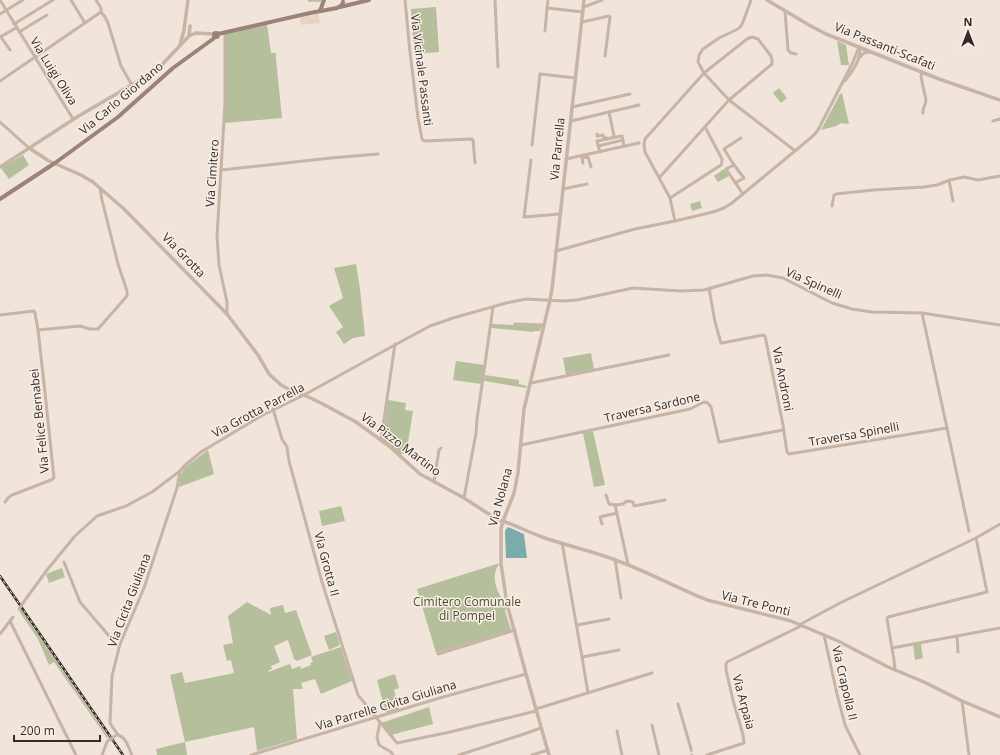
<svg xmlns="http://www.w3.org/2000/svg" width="1000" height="755" viewBox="0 0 1000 755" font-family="'Open Sans',sans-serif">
<rect width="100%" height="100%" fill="#f1e4da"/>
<!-- green -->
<g fill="#b6bf9b">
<path d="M436,7L439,52L414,54L411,9Z"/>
<path d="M267,24L271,53H276V59L282,118L225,123L226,33Z"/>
<path d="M837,41L846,45L849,65H841Z"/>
<path d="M779,88L787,98L781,103L773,93Z"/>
<path d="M842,93L849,124L841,123L836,126L821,130L840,94Z"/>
<path d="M23,155L29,165L9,179L1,168Z"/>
<path d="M724,169L729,176L718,182L714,176Z"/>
<path d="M700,201L702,208L692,211L690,204Z"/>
<path d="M356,264L360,289L365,336L353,338L344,344L336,332L343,327L329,306L343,298L334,268Z"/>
<path d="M491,324L542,326L540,331H534V332L491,328Z"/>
<path d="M591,353L594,369L566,375L563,358Z"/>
<path d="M456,361L484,365L481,384L453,380Z"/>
<path d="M485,375L519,380V384L527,386L526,388L484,381Z"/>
<path d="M388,400L406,403L405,410L413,411L406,455L402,453L401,456L383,440Z"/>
<path d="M593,431L605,485L594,487L583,433Z"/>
<path d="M208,450L214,474L179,487L180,477L184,468Z"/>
<path d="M341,506L345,521L322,526L319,511Z"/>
<path d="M500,563C489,576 497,594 507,605L505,611L511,630L436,653L417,589Z"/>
<path d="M62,568L65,577L49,583L46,574Z"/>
<path d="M247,602L271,615L270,608L283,605L285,613L296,610L312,655L297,661L294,659L288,640L274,646L280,662L271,666L272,669L268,671V672L290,664L292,669L300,666L301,669L311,665L310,663L313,662L311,657L341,647L352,681L321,694L315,679L301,683L303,689H293L297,739L257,751L254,727L185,742L187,755H157L156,749L185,742L170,675L182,672L185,683L234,673L231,660L227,661L223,645L233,643L228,616Z"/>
<path d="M21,609L109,738H107L54,662L49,665L38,639L19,611Z"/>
<path d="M336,632L340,645L329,650L324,636Z"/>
<path d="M921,644L923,658L915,660L913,645Z"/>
<path d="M395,674L399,688L394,690L399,709L386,713L377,680Z"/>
<path d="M429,707L433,724L391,735L381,723Z"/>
</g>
<!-- plaza -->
<path fill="#e8d4c2" d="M318,13L320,23L301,25L300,17L314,15L315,14Z"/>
<!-- water -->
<path fill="#7aadaa" d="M508,527L524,534L527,558H506L505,531Z"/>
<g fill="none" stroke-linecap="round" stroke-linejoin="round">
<!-- minor-tunnel -->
<path stroke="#cbbfb6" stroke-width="3" stroke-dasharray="3 1.5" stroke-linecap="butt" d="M691,749L692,755"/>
<!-- minor -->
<g stroke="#c8b3a7" stroke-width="3">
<path d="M0,0L73,119"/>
<path d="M71,0L85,23"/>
<path d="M96,0L101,8V12L105,17L108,23L121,66L132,85"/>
<path d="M405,0L410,52L418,118L422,139L424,141L472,139L473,140L475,163"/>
<path d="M495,0L498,67"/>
<path d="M548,0L547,8L583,12"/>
<path d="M751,0L743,22L741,26L738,29L719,38L703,49L699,55L698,62L704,73L729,100L794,150"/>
<path d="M584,7L602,0"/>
<path d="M785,11L788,50L791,53L796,54"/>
<path d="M0,14L23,0"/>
<path d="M582,22L609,16L610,17L605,56"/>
<path d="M14,24L53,0"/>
<path d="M545,31L547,8"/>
<path d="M19,32L47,15"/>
<path d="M225,32V103L217,236L219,265L227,302V314"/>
<path d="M0,37L16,28"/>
<path d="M1,37L10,50"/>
<path d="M859,58L864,53L870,52"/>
<path d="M922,72L921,77L926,100C926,106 922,107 923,113"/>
<path d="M0,81L101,12"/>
<path d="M845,81C852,71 861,61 860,47"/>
<path d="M572,107L630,94"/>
<path d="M609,112L614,136L612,137"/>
<path d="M571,121L639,105"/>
<path d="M993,121L1000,119"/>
<path d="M0,122L29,148"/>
<path d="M597,134V136L603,135L604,138H607"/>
<path d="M741,138L724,149L734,165L726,169L743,194"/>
<path d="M532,145L540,74L576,78"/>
<path d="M598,146L623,140"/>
<path d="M600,152L597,141L622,136L624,146"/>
<path d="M587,157H588L591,167"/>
<path d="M566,159L639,143"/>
<path d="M531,160L524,217L560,214"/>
<path d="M583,163L582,158L587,157V155"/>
<path d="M734,165L744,178L735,183"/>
<path d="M221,170L331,158L378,154"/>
<path d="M659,178L729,100L772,64V60L771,56L758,39L752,37L747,39L704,73L645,139L644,145L645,152L670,198L675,221"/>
<path d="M949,180L953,201"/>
<path d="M563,189L587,184"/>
<path d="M670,198L721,165L722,162V159L705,127"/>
<path d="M832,206L834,195L836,194L873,190L924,187L937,185L950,180L964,177L978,180L1000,176"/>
<path d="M556,251L635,229L675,221L713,212L724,208L732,203L813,136L818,130L853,62L859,47"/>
<path d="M709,288L715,322L721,343H722L763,335L765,336L783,425L787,452L789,454L947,428L922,313"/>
<path d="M0,315L34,311L35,313L38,330L80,326L90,329H98L127,296V291L118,264L102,200L100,188"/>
<path d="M515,324L544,325"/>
<path d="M531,383L669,355"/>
<path d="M273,409L282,439L287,447L289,461L322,582L358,695L397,743L450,732L536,711"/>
<path d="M947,428L969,531"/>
<path d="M381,440L395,344"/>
<path d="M521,445L690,409L704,402L708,403L711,407L719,442H720L783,430"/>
<path d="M434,482L439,450L441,448"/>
<path d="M606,495L609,504L615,505L628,564"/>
<path d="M464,498L476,433L477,419L486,357L493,307"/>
<path d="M5,502L8,498L12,495L51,480L54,478L44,383L38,330"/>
<path d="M615,505L623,504L627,501L633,502L634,506L665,500"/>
<path d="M602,524L600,517L617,513"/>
<path d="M562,543L582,657"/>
<path d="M615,559L621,598"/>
<path d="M64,562L80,602L116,644L119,647"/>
<path d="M23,603L47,570L75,536L97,516L126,506L152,492L180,471L184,466L201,452L261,416L304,395L382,352L430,326L453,318L506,303L526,299L563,301L577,300L633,288L681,291L704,290L753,276L767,275L783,278L832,303L852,309L872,312L922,313L1000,325"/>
<path d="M10,621L76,755"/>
<path d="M577,625L609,619"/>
<path d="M799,625L840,603L976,538"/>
<path d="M0,634L13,617"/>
<path d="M824,635L837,694L845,725L860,755"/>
<path d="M957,636L958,652"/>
<path d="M892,648L1000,628"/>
<path d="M438,654L515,630"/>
<path d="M895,670L894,660L887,619L888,617L987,592L976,538L1000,524"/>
<path d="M588,693L582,657L619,650"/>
<path d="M962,701L969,755"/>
<path d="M678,704L691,749"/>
<path d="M536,709L652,673"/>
<path d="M380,722L377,737L379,745L391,752L393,755"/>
<path d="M652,725L659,755"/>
<path d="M617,731L622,755"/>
<path d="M118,735L110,723L112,676L120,644L144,588L177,488L180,471"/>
<path d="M118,735C127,738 128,747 132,755"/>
<path d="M102,755L107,742L109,740"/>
<path d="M251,755L443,697L526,674"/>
<path d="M459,755L524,734L541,728"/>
<path d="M532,755L548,750"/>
<path d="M707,755L744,743L743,735L733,700L726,670V664L727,662L801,626"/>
</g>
<!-- tertiary -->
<g stroke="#c8b3a7" stroke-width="3.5">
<path d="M309,0H320"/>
<path d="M767,0L809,25L826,34L939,79L1000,100"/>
<path d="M189,36L196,33L214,34"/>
<path d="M180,45L184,30L188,0"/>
<path d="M29,148L49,161L81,175L93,182L124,209L227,314L258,355L269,374L281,385L298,394L304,395L321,403L356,422L389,446L420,474L464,498L498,520L503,521C516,526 529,532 542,537C567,546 593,551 618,561C648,572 677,588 707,600L791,621L838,641L888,667L924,682L962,701L1000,717"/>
<path d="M0,167L77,117L157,70L189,36L190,26"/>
<path d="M549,755L526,674L507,604L501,564V529L503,521L514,493L518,473L524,409L550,300L552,289L584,0"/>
</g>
<!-- secondary -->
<g stroke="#9c8278" stroke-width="4">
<path d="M340,7L369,0"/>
<path d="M320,11L324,0"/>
<circle cx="216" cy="35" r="2"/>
<path d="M218,34L310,13L337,8L342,5L343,2"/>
<path d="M0,199L55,163L118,117L173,68L213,39L215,37"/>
</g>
<!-- rail casing -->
<g stroke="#352a27" stroke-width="2.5">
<path id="rail" d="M0,576L123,755"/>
</g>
<!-- rail -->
<use href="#rail" stroke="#f9efe7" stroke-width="1" stroke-dasharray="3" stroke-linecap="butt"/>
<!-- minor-bridge -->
<g stroke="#c8b3a7" stroke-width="3">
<path d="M19,609L23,603"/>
<path d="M109,740L115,736"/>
</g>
</g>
<g text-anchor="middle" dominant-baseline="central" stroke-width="3" stroke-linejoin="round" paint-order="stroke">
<!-- street labels -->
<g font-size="12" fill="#352a27" stroke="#f9efe7">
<text transform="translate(885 46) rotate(22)">Via Passanti-Scafati</text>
<text transform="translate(422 70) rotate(83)">Via Vicinale Passanti</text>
<text transform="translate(54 71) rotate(58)">Via Luigi Oliva</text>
<text transform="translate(121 98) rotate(-40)">Via Carlo Giordano</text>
<text transform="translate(557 149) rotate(-84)">Via Parrella</text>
<text transform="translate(212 173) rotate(-86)">Via Cimitero</text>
<text transform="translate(184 255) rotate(46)">Via Grotta</text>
<text transform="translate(814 283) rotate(24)">Via Spinelli</text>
<text transform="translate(783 379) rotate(79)">Via Androni</text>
<text transform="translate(652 407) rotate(-13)">Traversa Sardone</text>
<text transform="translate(258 410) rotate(-28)">Via Grotta Parrella</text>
<text transform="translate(39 421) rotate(-96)">Via Felice Bernabei</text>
<text transform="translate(854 434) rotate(-10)">Traversa Spinelli</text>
<text transform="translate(401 444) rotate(37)">Via Pizzo Martino</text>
<text transform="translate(500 497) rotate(-75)">Via Nolana</text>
<text transform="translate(327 564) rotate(75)">Via Grotta II</text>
<text transform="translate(129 600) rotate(-69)">Via Cicita Giuliana</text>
<text transform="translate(756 603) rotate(14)">Via Tre Ponti</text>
<text transform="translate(845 683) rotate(77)">Via Crapolla II</text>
<text transform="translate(744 702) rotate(75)">Via Arpaia</text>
<text transform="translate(386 705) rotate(-17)">Via Parrelle Civita Giuliana</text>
</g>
<!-- park labels -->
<g font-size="12" fill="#48522c" stroke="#f9efe7">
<text x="467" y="601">Cimitero Comunale<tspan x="467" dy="14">di Pompei</tspan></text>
</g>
</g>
<!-- north arrow -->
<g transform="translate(968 32)" stroke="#f9efe7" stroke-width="3" paint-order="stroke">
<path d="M0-3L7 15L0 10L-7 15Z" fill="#352a27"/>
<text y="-6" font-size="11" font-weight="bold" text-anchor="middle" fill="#352a27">N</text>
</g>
<!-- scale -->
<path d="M14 735v6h86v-6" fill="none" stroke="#352a27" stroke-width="2"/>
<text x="20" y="735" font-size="12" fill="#352a27" stroke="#f9efe7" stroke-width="3" paint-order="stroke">200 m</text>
</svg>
